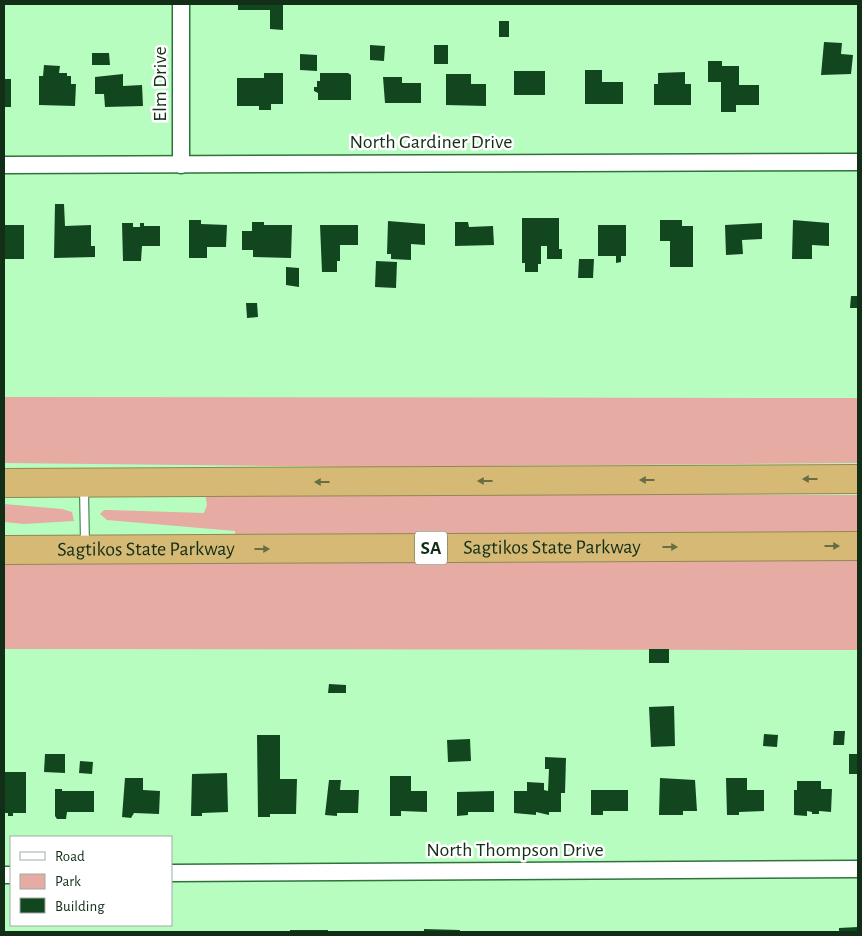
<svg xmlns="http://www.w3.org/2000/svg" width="862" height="936" viewBox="0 0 862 936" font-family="'Alegreya Sans',sans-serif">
<rect width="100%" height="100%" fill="#b7fdc0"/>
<!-- green -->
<g fill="#e6aba3">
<path d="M4,397L858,398V463L368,467L4,463Z"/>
<path d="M205,493L858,495V533L235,538V531L107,520L100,514L104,510H109L204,513L207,505Z"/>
<path d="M4,504L62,509L72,512L74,521L24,524L4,522Z"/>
<path d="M858,559V650L4,649V562Z"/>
</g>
<!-- building -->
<g fill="#12461f">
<path d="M238,4H283V30L270,29V10H238Z"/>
<rect x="499" y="21" width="10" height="16"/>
<path d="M824,42L842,43L841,54L853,55L851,74L821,75Z"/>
<path d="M370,45L385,46L384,61L370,60Z"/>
<rect x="434" y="45" width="14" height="19"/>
<path d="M92,53H109L110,65H92Z"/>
<path d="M300,54L317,55V71L300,70Z"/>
<path d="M708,61H722V66H739V85H759V105H736V112H721V82H708Z"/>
<path d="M44,65L60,66L59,73H67V76H71V84H76L75,106L39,105V76H43Z"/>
<path d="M585,70H602V82H623V104H585Z"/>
<rect x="514" y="71" width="31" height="24"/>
<path d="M685,72V84H691V105H654V84H658V73Z"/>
<path d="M264,73H283V104H271V110H259V106H237V78H264Z"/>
<path d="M320,73H348L351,75V100H318V93L314,91V87H317V81H320Z"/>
<path d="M123,74V86L142,85L143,106L105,107L104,94H95V77Z"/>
<path d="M446,74H471V84H486V106L446,105Z"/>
<path d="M383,77H402V83H421V103H385Z"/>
<rect x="4" y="79" width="7" height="28"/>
<path d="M55,204H64L65,226L91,225V246H95V257L54,258Z"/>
<path d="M522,218H559V249H562V259H547V246H541V264H538V272H525V263H522Z"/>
<path d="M189,220H201V224L227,225L226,247H207V258H189Z"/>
<path d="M660,220H682V226H693V267H670V241H660Z"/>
<path d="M793,220L829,223V246L812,245V259H792Z"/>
<path d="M388,221L425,224V245L411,244V260L391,259V254H387Z"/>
<path d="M252,222H264V225H292L291,258L253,257V250H242V231H252Z"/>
<path d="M455,222H468L469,227L493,226L494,245L455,246Z"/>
<path d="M122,223H133V227H140V223H144V226H160V246H142L141,261H123Z"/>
<path d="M762,223V239L742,240L743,254L726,255L725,225Z"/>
<path d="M4,225H24V259H5Z"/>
<path d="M320,225H358V245H340V261H337V272H322Z"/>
<path d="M598,225H626V256H621V262L616,263V256H598Z"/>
<path d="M579,259H594L593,278H578Z"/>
<path d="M376,261L397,262L396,288L375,287Z"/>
<path d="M286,267L299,268V287L286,285Z"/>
<path d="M851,296H858V308H850Z"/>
<path d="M246,303H257L258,317L247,318Z"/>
<rect x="649" y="649" width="20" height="14"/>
<path d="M329,684L346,685V693H328Z"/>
<path d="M674,706L675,746L651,747L649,707Z"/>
<path d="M834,731H845L844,745H833Z"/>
<path d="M764,734L778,735L777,747L763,746Z"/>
<path d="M257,735H280V779H297L296,814H270V817H258Z"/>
<path d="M470,739L471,761L448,762L447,740Z"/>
<path d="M45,754H65V773L44,772Z"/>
<rect x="849" y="754" width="9" height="20"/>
<path d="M545,757L566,758L565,793H561V812H549V815L536,812V815L514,813V791H527V782L544,783V790L548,791L549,769H545Z"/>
<path d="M80,761L93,762L92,774L79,773Z"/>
<path d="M5,772H26V813H13V816H8V813H4Z"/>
<path d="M227,773L228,812L202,813V816H191L192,774Z"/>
<path d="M390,776H411V791H427V812L401,811V816H390Z"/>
<path d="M125,778H143V790L160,791L159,814L134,813L131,818L122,817Z"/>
<path d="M660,778L695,780L697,811H683V815H659Z"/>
<path d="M726,778H747V790H764V811L739,812V815H727Z"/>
<path d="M329,780H341L340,790H359L358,813H337V816L325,815Z"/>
<path d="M797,781H821V789H832L831,812L819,811V814H812V812L807,811V816L794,815V790H797Z"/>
<path d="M55,789H62V791H94V812H67L66,819H57L55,816Z"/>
<path d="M591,790H628V811H603V815H591Z"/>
<path d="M494,791V812H468V815L457,816V792Z"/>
<path d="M858,927V932H839V928Z"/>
<path d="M424,929L460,930V932H424Z"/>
<rect x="290" y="930" width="38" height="2"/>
</g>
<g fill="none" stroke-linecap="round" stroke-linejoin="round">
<!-- service casing -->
<g stroke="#2f723d" stroke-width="10">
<path id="service" d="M84,487L85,546"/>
</g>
<!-- minor casing -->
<g stroke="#2f723d" stroke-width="19">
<g id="minor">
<path d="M4,165L858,162"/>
<path d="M181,165V4"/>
<path d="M171,873L858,869"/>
<path d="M4,875H11"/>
</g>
</g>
<!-- motorway casing -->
<g stroke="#918853" stroke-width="30">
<g id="motorway">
<path d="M4,483L858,479"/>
<path id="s1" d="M4,550L858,546"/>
</g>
</g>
<!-- service -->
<use href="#service" stroke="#fff" stroke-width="8"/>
<!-- minor -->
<use href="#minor" stroke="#fff" stroke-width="16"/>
<!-- motorway -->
<use href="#motorway" stroke="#d5b974" stroke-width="28"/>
</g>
<!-- one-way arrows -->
<defs><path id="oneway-solid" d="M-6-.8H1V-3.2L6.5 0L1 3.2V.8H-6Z" transform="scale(1.25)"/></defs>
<g fill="#6a6d41">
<use href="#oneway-solid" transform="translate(810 479) rotate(180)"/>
<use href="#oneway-solid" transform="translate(647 480) rotate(180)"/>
<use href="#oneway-solid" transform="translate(485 481) rotate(180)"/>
<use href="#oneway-solid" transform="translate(322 482) rotate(180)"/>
<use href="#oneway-solid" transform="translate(832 546)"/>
<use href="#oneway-solid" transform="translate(670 547)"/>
<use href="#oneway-solid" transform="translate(262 549)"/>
</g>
<g text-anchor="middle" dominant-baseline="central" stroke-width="5" stroke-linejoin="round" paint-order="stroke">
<!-- shield labels -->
<rect fill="#fff" stroke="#596d5d" stroke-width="1" x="415" y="531.5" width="32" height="33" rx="4"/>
<g font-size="19" font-weight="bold" fill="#122e17">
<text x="431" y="548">SA</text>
</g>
<!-- street labels -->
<g font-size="20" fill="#122e17" stroke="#fff">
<text transform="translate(160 84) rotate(-90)">Elm Drive</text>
<text x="431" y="142">North Gardiner Drive</text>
<text stroke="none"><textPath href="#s1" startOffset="548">Sagtikos State Parkway</textPath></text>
<text stroke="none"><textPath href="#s1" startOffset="142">Sagtikos State Parkway</textPath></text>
<text x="515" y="850">North Thompson Drive</text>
</g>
</g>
<!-- border -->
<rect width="862" height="936" fill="none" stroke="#122e17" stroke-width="10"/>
<!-- legend -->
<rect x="10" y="836" width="162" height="90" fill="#ffffff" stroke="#a0aba2"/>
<rect x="20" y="852" width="25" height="8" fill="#ffffff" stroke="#a0aba2"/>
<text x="55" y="861" font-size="15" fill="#122e17">Road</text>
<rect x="20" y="874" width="25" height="15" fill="#e6aba3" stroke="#a0aba2"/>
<text x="55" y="886" font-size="15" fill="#122e17">Park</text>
<rect x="20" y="898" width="25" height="15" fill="#12461f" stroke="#a0aba2"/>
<text x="55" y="911" font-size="15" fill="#122e17">Building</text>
</svg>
